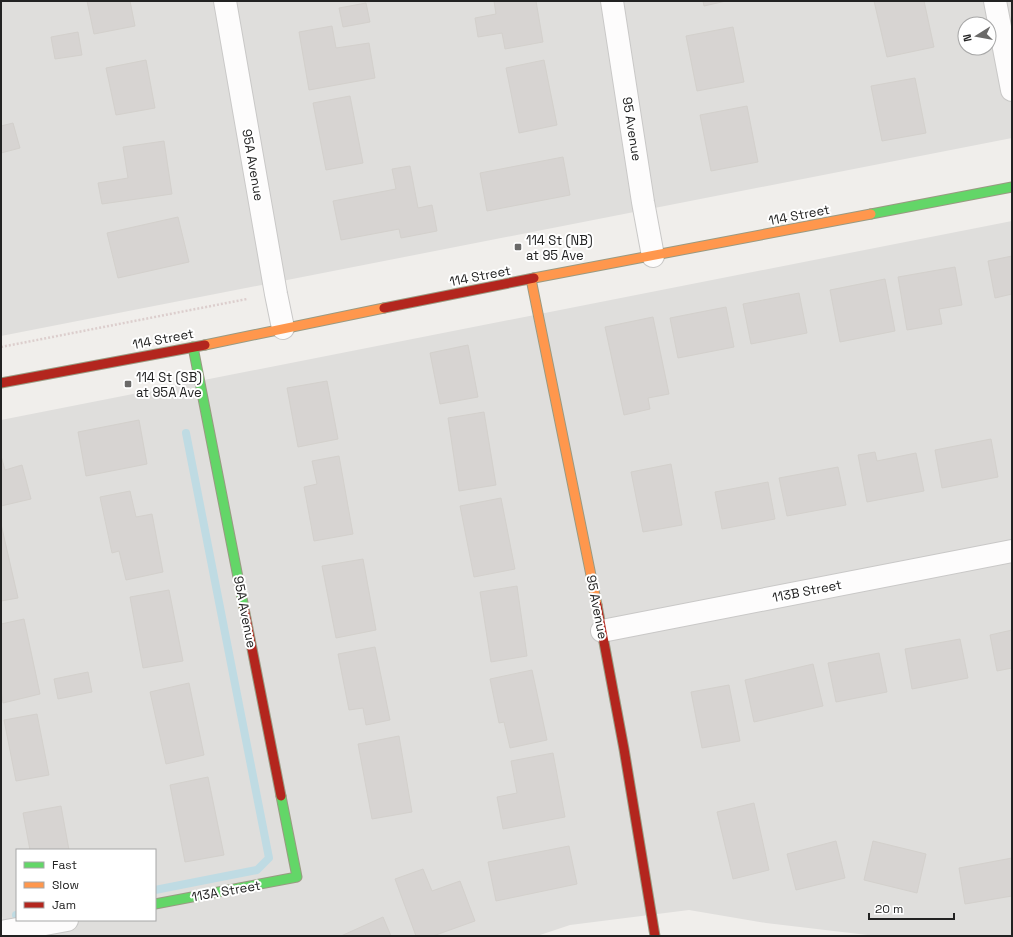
<svg xmlns="http://www.w3.org/2000/svg" width="1013" height="937" viewBox="0 0 1013 937" font-family="'Space Grotesk',sans-serif">
<rect width="100%" height="100%" fill="#f0eeeb"/>
<!-- residential -->
<g fill="#dfdedc" fill-rule="evenodd">
<path d="M1,1H1012V138L1,336ZM965,24H989V48H965Z"/>
<path d="M1012,221V936H876L766,923L689,910L570,925L537,936H6L1,911V420ZM17,850H155V920H17Z"/>
</g>
<g fill="none" stroke-linecap="round" stroke-linejoin="round">
<!-- stream -->
<g stroke="#bfdbe3" stroke-width="8">
<path d="M155,890L257,870L269,858L186,433"/>
<path d="M16,915H17"/>
</g>
</g>
<!-- building -->
<g fill="#d7d4d2" stroke="#d3d0cc">
<path d="M87,1H130L135,26L94,34Z"/>
<path d="M494,1H536L543,42L505,49L502,33L478,37L475,18L496,14Z"/>
<path d="M703,1H726L704,6Z"/>
<path d="M874,1H924L934,47L887,57Z"/>
<path d="M366,3L370,22L343,27L339,8Z"/>
<path d="M332,26L336,48L369,43L375,78L309,90L299,32Z"/>
<path d="M733,27L744,82L697,91L686,36Z"/>
<path d="M78,32L82,55L55,59L51,37Z"/>
<path d="M146,60L155,108L116,115L106,68Z"/>
<path d="M544,60L557,125L519,133L506,68Z"/>
<path d="M915,78L926,133L882,141L871,86Z"/>
<path d="M350,96L363,163L326,170L313,103Z"/>
<path d="M747,106L758,162L711,171L700,115Z"/>
<path d="M13,123L20,148L1,153V126Z"/>
<path d="M164,141L172,194L102,204L98,183L128,178L123,147Z"/>
<path d="M563,157L570,195L487,211L480,173Z"/>
<path d="M410,166L418,208L432,205L437,231L401,238L399,229L341,240L333,201L396,189L392,169Z"/>
<path d="M178,217L189,262L118,278L107,233Z"/>
<path d="M1012,256V294L995,298L988,261Z"/>
<path d="M955,267L962,305L939,309L942,324L907,330L898,277Z"/>
<path d="M885,279L895,331L840,342L830,290Z"/>
<path d="M799,293L807,333L751,344L743,304Z"/>
<path d="M726,307L734,347L678,358L670,318Z"/>
<path d="M653,317L669,394L648,398L650,409L624,415L605,327Z"/>
<path d="M468,345L478,397L440,404L430,353Z"/>
<path d="M327,381L338,439L298,447L287,388Z"/>
<path d="M484,412L496,485L459,491L448,418Z"/>
<path d="M139,420L147,464L86,476L78,432Z"/>
<path d="M991,439L998,477L942,488L935,450Z"/>
<path d="M875,452L877,461L916,453L924,491L867,502L858,455Z"/>
<path d="M1,456L5,470L22,465L31,499L1,506Z"/>
<path d="M339,456L353,534L314,541L304,487L317,484L312,461Z"/>
<path d="M671,464L682,525L643,532L631,472Z"/>
<path d="M838,467L846,505L787,516L779,478Z"/>
<path d="M768,482L775,519L722,529L715,492Z"/>
<path d="M130,491L136,517L152,514L163,572L126,580L119,551L112,553L100,497Z"/>
<path d="M501,498L515,569L474,577L460,506Z"/>
<path d="M1,524L18,598L1,601Z"/>
<path d="M363,559L376,630L336,638L322,566Z"/>
<path d="M517,586L527,656L491,662L480,592Z"/>
<path d="M169,590L183,661L143,668L130,597Z"/>
<path d="M24,619L40,694L3,703L1,691V624Z"/>
<path d="M1012,630V668L997,671L990,635Z"/>
<path d="M960,639L968,678L912,689L905,649Z"/>
<path d="M375,647L390,720L366,725L363,708L349,710L338,654Z"/>
<path d="M879,653L887,692L836,702L828,663Z"/>
<path d="M813,664L823,706L754,722L745,680Z"/>
<path d="M532,670L547,740L510,748L504,722L499,723L490,679Z"/>
<path d="M88,672L92,692L58,699L54,679Z"/>
<path d="M189,683L204,755L166,764L150,692Z"/>
<path d="M729,685L740,741L702,748L691,692Z"/>
<path d="M37,714L49,775L16,781L4,720Z"/>
<path d="M399,736L412,812L372,819L358,744Z"/>
<path d="M553,753L565,817L503,829L497,797L517,793L511,761Z"/>
<path d="M208,777L224,855L185,862L170,785Z"/>
<path d="M754,803L769,870L733,879L717,812Z"/>
<path d="M61,806L69,850H30L23,813Z"/>
<path d="M836,841L845,878L796,890L787,854Z"/>
<path d="M873,841L926,854L917,893L864,880Z"/>
<path d="M569,846L577,884L496,901L488,862Z"/>
<path d="M1012,858V896L965,904L959,868Z"/>
<path d="M423,869L432,891L460,881L475,921L433,936H416L395,879Z"/>
<path d="M383,917L391,936H341Z"/>
</g>
<g fill="none" stroke-linecap="round" stroke-linejoin="round">
<!-- street casing -->
<g stroke="#c9c8c7" stroke-width="24">
<g id="street">
<path d="M225,1L276,294L283,328"/>
<path d="M612,1L643,202L653,256"/>
<path d="M995,1L1012,90"/>
<path d="M602,631L1012,551"/>
<path d="M1,932L67,920"/>
</g>
</g>
<!-- fast casing -->
<g stroke="#999a82" stroke-width="11">
<g id="fast">
<path d="M871,214L1012,187"/>
<path d="M193,347L244,608"/>
<path d="M155,904L297,877L281,796"/>
</g>
</g>
<!-- slow casing -->
<g stroke="#999a82" stroke-width="11">
<g id="slow">
<path d="M534,278L871,214"/>
<path d="M531,279L597,605"/>
<path d="M205,345L384,308"/>
</g>
</g>
<!-- jam casing -->
<g stroke="#999a82" stroke-width="11">
<g id="jam">
<path d="M384,308L534,278"/>
<path d="M1,383L205,345"/>
<path d="M597,605L624,749L655,936"/>
<path d="M244,608L281,796"/>
</g>
</g>
<!-- path -->
<path stroke="#dccecd" stroke-width="2.5" stroke-dasharray="2 2" stroke-linecap="butt" d="M1,347L247,299"/>
<!-- street -->
<use href="#street" stroke="#fdfcfc" stroke-width="22"/>
<!-- fast -->
<use href="#fast" stroke="#63d668" stroke-width="9"/>
<!-- slow -->
<use href="#slow" stroke="#ff974d" stroke-width="9"/>
<!-- jam -->
<use href="#jam" stroke="#b3261e" stroke-width="9"/>
</g>
<!-- markers -->
<g fill="#6a6968" stroke="#fff" stroke-width="1.5">
<rect x="514" y="243" width="8" height="8" rx="2"/>
<rect x="124" y="380" width="8" height="8" rx="2"/>
</g>
<g text-anchor="middle" dominant-baseline="central" stroke-width="4" stroke-linejoin="round" paint-order="stroke">
<!-- street labels -->
<g font-size="13" fill="#222" stroke="#fff">
<text transform="translate(632 129) rotate(81)">95 Avenue</text>
<text transform="translate(253 165) rotate(80)">95A Avenue</text>
<text transform="translate(799 215) rotate(-11)">114 Street</text>
<text transform="translate(480 276) rotate(-11)">114 Street</text>
<text transform="translate(163 339) rotate(-11)">114 Street</text>
<text transform="translate(807 591) rotate(-11)">113B Street</text>
<text transform="translate(597 607) rotate(79)">95 Avenue</text>
<text transform="translate(245 612) rotate(79)">95A Avenue</text>
<text transform="translate(226 891) rotate(-10)">113A Street</text>
</g>
<!-- poi labels -->
<g font-size="13" fill="#222" stroke="#fff" text-anchor="start">
<text x="526" y="240">114 St (NB)<tspan x="526" dy="15">at 95 Ave</tspan></text>
<text x="136" y="377">114 St (SB)<tspan x="136" dy="15">at 95A Ave</tspan></text>
</g>
</g>
<!-- border -->
<rect width="1013" height="937" fill="none" stroke="#222222" stroke-width="4"/>
<!-- legend -->
<rect x="16" y="849" width="140" height="72" fill="#ffffff" stroke="#a7a7a7"/>
<rect x="24" y="862" width="20" height="6" fill="#63d668" stroke="#a7a7a7"/>
<text x="52" y="869" font-size="12" fill="#222222">Fast</text>
<rect x="24" y="882" width="20" height="6" fill="#ff974d" stroke="#a7a7a7"/>
<text x="52" y="889" font-size="12" fill="#222222">Slow</text>
<rect x="24" y="902" width="20" height="6" fill="#b3261e" stroke="#a7a7a7"/>
<text x="52" y="909" font-size="12" fill="#222222">Jam</text>
<!-- north arrow -->
<g transform="translate(977 36) rotate(259)"><circle r="19" fill="#ffffff" stroke="#a7a7a7"/>
<path d="M0-3L7 15L0 10L-7 15Z" fill="#6a6968"/>
<text y="-6" font-size="11" font-weight="bold" text-anchor="middle" fill="#222222">N</text>
</g>
<!-- scale -->
<path d="M869 913v6h85v-6" fill="none" stroke="#222222" stroke-width="2"/>
<text x="875" y="913" font-size="12" fill="#222222" stroke="#ffffff" stroke-width="3" paint-order="stroke">20 m</text>
</svg>
